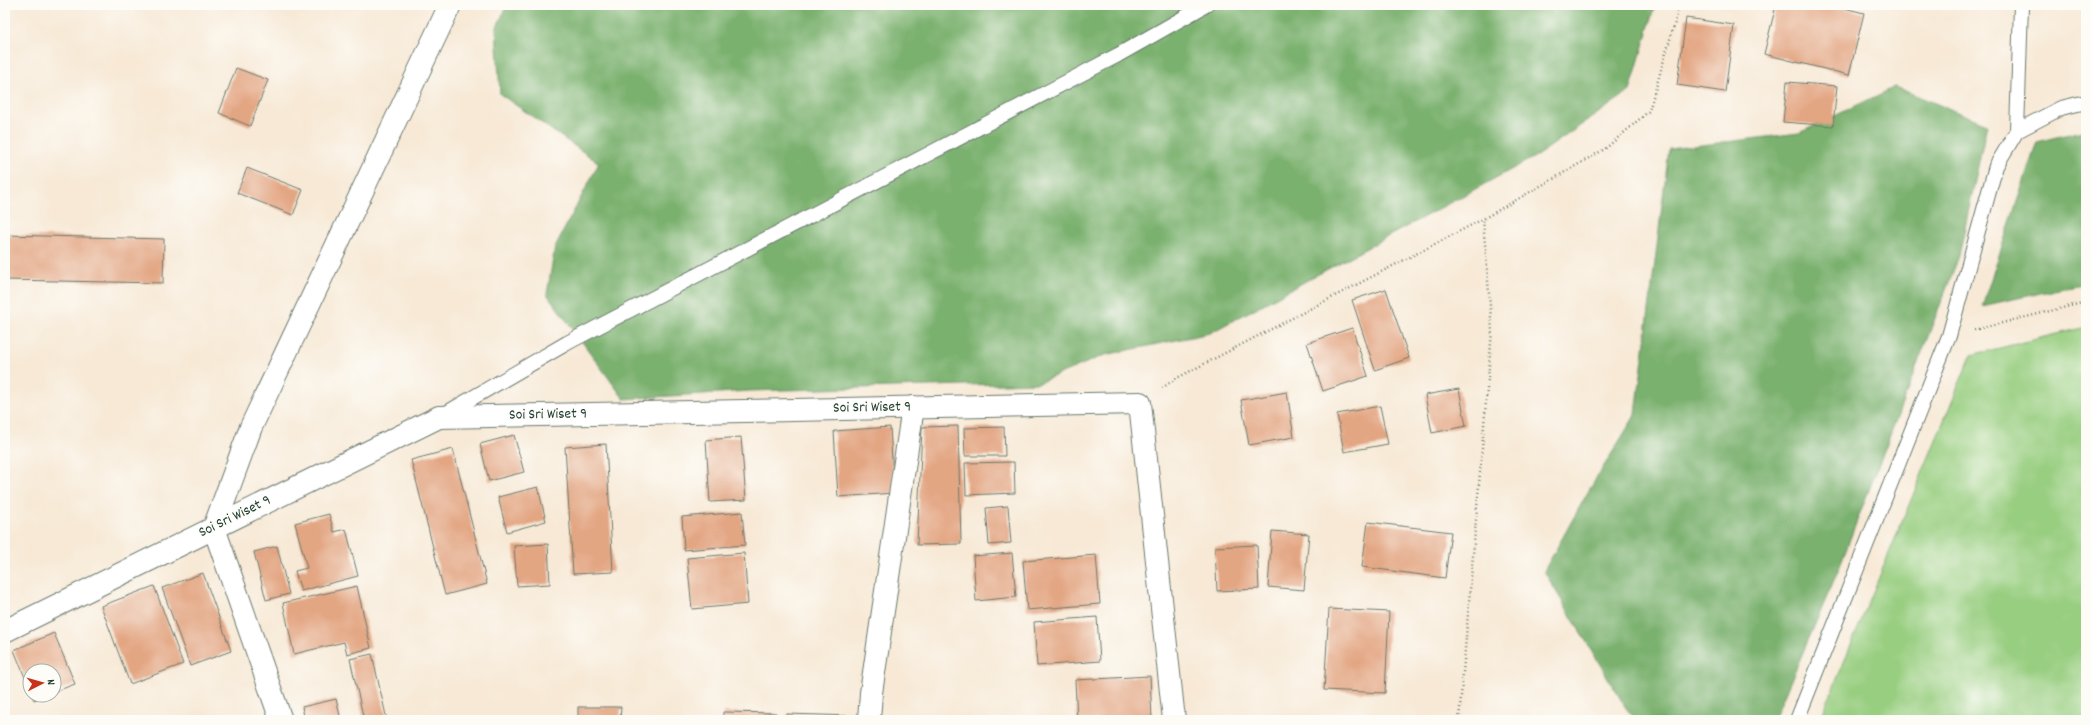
<svg xmlns="http://www.w3.org/2000/svg" width="2091" height="725" viewBox="0 0 2091 725" font-family="Dekko,sans-serif">
<rect width="100%" height="100%" fill="#fdfcf7"/>
<filter id="ink" filterUnits="userSpaceOnUse"><feTurbulence type="fractalNoise" baseFrequency=".025" numOctaves="2"/><feDisplacementMap in="SourceGraphic" scale="8" xChannelSelector="R" yChannelSelector="G"/><feConvolveMatrix kernelMatrix="1 2 1 2 8 2 1 2 1" color-interpolation-filters="sRGB"/></filter>
<filter id="wash" filterUnits="userSpaceOnUse"><feTurbulence type="fractalNoise" baseFrequency=".012" numOctaves="4" result="noise"/><feDisplacementMap in="SourceGraphic" scale="16" xChannelSelector="R" yChannelSelector="G"/><feGaussianBlur stdDeviation="0.9" result="paint"/><feColorMatrix in="noise" values="0 0 0 0 0 0 0 0 0 0 0 0 0 0 0 0 0 1.4 0 .05"/><feComposite in="paint" operator="in"/></filter>
<g filter="url(#wash)">
<rect width="100%" height="100%" fill="#f7e9d6"/>
<!-- green -->
<path fill="#98ce80" stroke="#5c865a" d="M2086,327V720H1820L1971,355Z"/>
<!-- forest -->
<g fill="#7ab16e" stroke="#4c7751">
<path d="M507,5H1655L1630,91L1538,155L1210,333L1105,355L1038,383L749,391L624,399L547,294L555,247L599,163L500,94L496,29Z"/>
<path d="M1895,87L1987,124L1959,256L1835,578L1775,717L1771,720H1636L1626,708L1544,571L1588,492L1636,414L1669,149L1799,133Z"/>
<path d="M2086,130V283L1982,306L2037,142Z"/>
</g>
<g id="blocks">
<!-- building -->
<g fill="#e3a683">
<path d="M1776,5H1832L1864,13L1849,75L1764,54Z"/>
<path d="M1686,18L1734,25L1725,92L1677,85Z"/>
<path d="M236,68L268,80L250,126L219,113Z"/>
<path d="M1787,82L1837,86L1833,126L1783,122Z"/>
<path d="M247,168L303,190L293,215L237,193Z"/>
<path d="M5,235L164,239L163,283L5,280Z"/>
<path d="M1386,289L1409,358L1375,370L1352,300Z"/>
<path d="M1352,328L1368,376L1323,391L1307,343Z"/>
<path d="M1459,389L1466,426L1432,433L1425,395Z"/>
<path d="M1287,392L1294,437L1249,445L1241,400Z"/>
<path d="M1380,406L1388,444L1344,452L1337,414Z"/>
<path d="M958,426L961,544L917,545L922,427Z"/>
<path d="M890,427L894,493L838,497L834,431Z"/>
<path d="M1004,427L1005,456H965L964,428Z"/>
<path d="M514,435L524,472L489,481L480,444Z"/>
<path d="M741,437L746,500L710,502L706,440Z"/>
<path d="M606,444L613,572L573,574L565,447Z"/>
<path d="M453,449L487,584L445,595L411,460Z"/>
<path d="M1014,462L1015,493L966,495L965,463Z"/>
<path d="M538,487L546,521L507,532L498,497Z"/>
<path d="M1008,506L1011,543L989,545L986,508Z"/>
<path d="M742,512L745,545L684,550L682,517Z"/>
<path d="M329,514L334,532L346,529L358,576L301,591L295,571L307,568L295,523Z"/>
<path d="M1368,522L1451,532L1445,578L1362,567Z"/>
<path d="M1272,531L1309,534L1304,590L1268,587Z"/>
<path d="M548,544L550,584L517,586L514,546Z"/>
<path d="M1257,545L1259,589L1217,591L1215,547Z"/>
<path d="M277,546L289,594L266,600L254,552Z"/>
<path d="M744,553L748,604L692,609L687,558Z"/>
<path d="M1012,553L1016,597L976,601L973,556Z"/>
<path d="M1096,555L1100,604L1027,610L1023,561Z"/>
<path d="M203,573L231,651L190,666L162,588Z"/>
<path d="M154,586L183,664L130,684L101,606Z"/>
<path d="M357,586L371,648L347,654L344,642L294,654L283,603Z"/>
<path d="M1329,609L1389,612L1385,693L1324,690Z"/>
<path d="M1097,617L1100,661L1037,666L1034,622Z"/>
<path d="M54,633L75,684L54,692V671H30V690L14,650Z"/>
<path d="M372,654L387,720H364L350,659Z"/>
<path d="M1150,676L1152,720H1077L1075,680Z"/>
<path d="M32,695H47L34,700Z"/>
<path d="M336,699L341,720H305L302,707Z"/>
<path d="M578,707H621L620,720H578Z"/>
<path d="M723,712L776,713V720H723Z"/>
<path d="M787,714L853,716V720H787Z"/>
</g>
</g>
</g>
<g filter="url(#ink)">
<use href="#blocks" fill-opacity="0" stroke="#6b796d" stroke-width="1"/>
<g fill="none" stroke-linecap="round" stroke-linejoin="round">
<!-- lane casing -->
<g stroke="#6b796d" stroke-width="16">
<g id="lane">
<path d="M2017,131L2021,5"/>
<path d="M443,415L567,343L1118,55L1206,5"/>
<path d="M1797,720L1949,336L1996,166L2017,131L2061,108L2086,102"/>
</g>
</g>
<!-- street casing -->
<g stroke="#6b796d" stroke-width="24">
<g id="street">
<path d="M5,631L439,417L1140,403L1174,720"/>
<path d="M281,720L214,528L251,427L450,5"/>
<path d="M869,720L871,693L913,407"/>
</g>
</g>
<!-- path -->
<g stroke="#6b796d" stroke-width="2.5" stroke-dasharray="1 3" stroke-linecap="butt">
<path d="M1974,330L2086,302"/>
<path d="M1162,388L1177,378L1483,219"/>
<path d="M1459,720L1492,331L1483,219L1605,149L1649,111L1680,5"/>
</g>
<!-- lane -->
<use href="#lane" stroke="#fff" stroke-width="14"/>
<!-- street -->
<use href="#street" stroke="#fff" stroke-width="22"/>
</g>
</g>
<g text-anchor="middle" dominant-baseline="central" stroke-width="3" stroke-linejoin="round" paint-order="stroke">
<!-- street labels -->
<g font-size="15" fill="#1f3d34" stroke="#fdfcf7">
<text transform="translate(872 408) rotate(-1)">Soi Sri Wiset 9</text>
<text transform="translate(548 415) rotate(-1)">Soi Sri Wiset 9</text>
<text transform="translate(235 517) rotate(-26)">Soi Sri Wiset 9</text>
</g>
</g>
<!-- margin -->
<rect width="2091" height="725" fill="none" stroke="#fdfcf7" stroke-width="20"/>
<!-- north arrow -->
<g transform="translate(42 683) rotate(84)"><circle r="19" fill="#fdfcf7" stroke="#a4b0a9"/>
<path d="M0-3L7 15L0 10L-7 15Z" fill="#c8321e"/>
<text y="-6" font-size="11" font-weight="bold" text-anchor="middle" fill="#1f3d34">N</text>
</g>
</svg>
